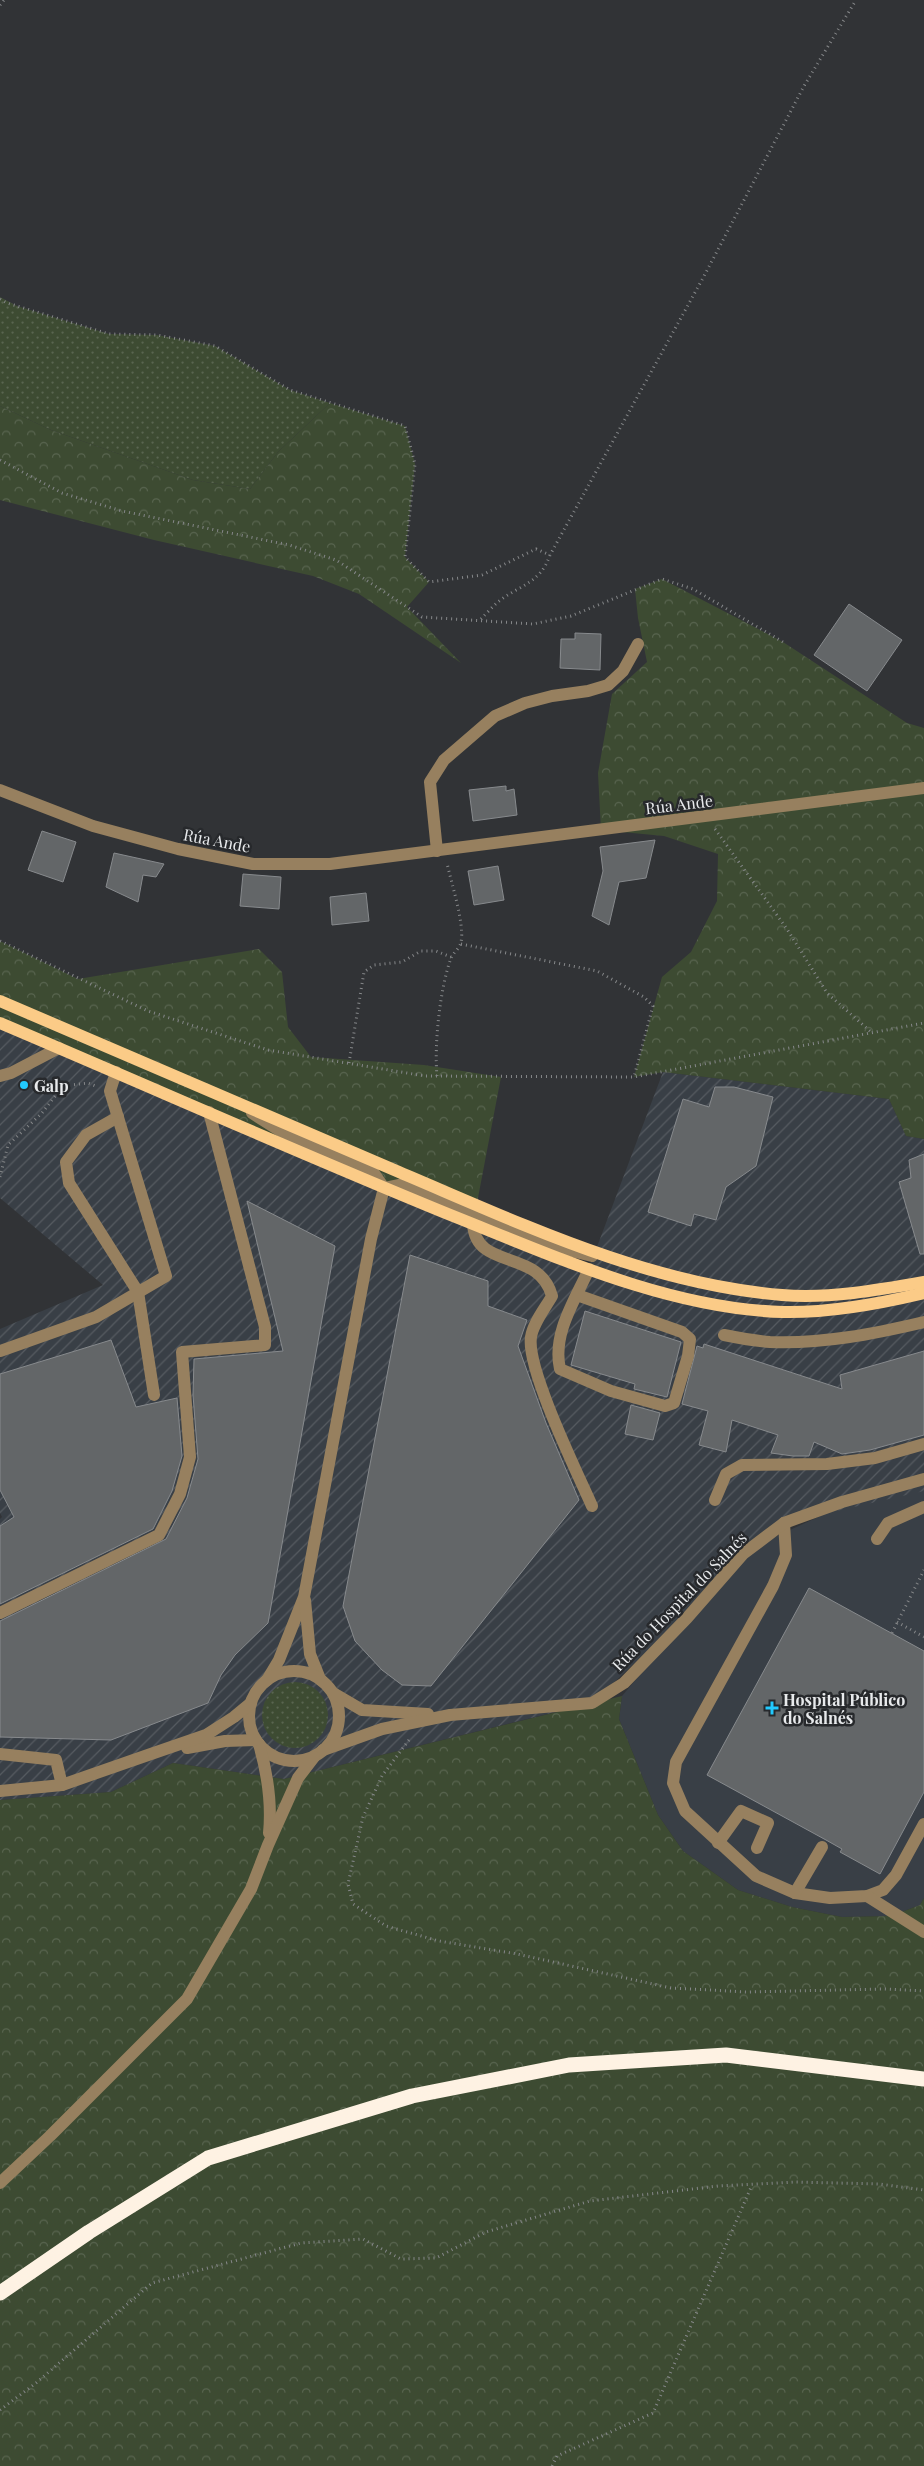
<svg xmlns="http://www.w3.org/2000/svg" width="924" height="2466" viewBox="0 0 924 2466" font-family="'Playfair Display',serif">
<defs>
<pattern id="industrial-furrows" width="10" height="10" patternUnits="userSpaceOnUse" patternTransform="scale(1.25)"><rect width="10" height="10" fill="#393f46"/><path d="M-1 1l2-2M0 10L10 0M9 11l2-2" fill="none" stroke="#565b61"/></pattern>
<pattern id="grass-dots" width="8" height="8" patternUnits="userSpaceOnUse" patternTransform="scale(1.25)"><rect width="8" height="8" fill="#3d4b32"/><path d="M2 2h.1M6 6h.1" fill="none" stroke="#596550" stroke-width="1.8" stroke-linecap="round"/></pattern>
<pattern id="forest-crowns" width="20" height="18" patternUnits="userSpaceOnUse" patternTransform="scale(1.25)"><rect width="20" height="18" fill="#3d4b32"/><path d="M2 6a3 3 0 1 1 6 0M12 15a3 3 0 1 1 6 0" fill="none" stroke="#596550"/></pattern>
</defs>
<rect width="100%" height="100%" fill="#313336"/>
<!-- built -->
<path fill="#393f46" d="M924,1490V1898L920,1905L891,1916L842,1917L792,1907L738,1890L683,1851L658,1815L619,1719L622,1696L702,1600L755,1546L829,1512Z"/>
<!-- industrial -->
<path fill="url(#industrial-furrows)" d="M0,1023L589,1268L663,1072L889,1099L906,1136L924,1139V1491L784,1523L592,1703L284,1779L173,1763L111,1792L0,1800V1519L2,1517L0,1513V1329L103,1285L0,1198Z"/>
<!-- grass -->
<g fill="url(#grass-dots)">
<path d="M0,297L17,306L109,334L157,335L215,346L290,390L330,403L278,452L250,489L193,480L51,430L0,406Z"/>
<circle cx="295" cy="1715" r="33"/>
</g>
<!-- forest -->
<g fill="url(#forest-crowns)">
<path d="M330,403L405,426L415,464L405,557L429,582L407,607L461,663L359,594L313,576L154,540L0,500V406L51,430L193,480L250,489L278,452Z"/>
<path d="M662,579L783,642L907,723L924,728V1139L906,1136L889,1099L663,1072L634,1077L662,977L691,952L717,901L718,854L664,836L601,830L598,773L612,694L647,662L638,618L635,589Z"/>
<path d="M0,941L78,979L259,949L282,972L288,1027L311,1057L424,1065L501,1077L473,1224L0,1023Z"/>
<path d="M622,1696L619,1719L658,1815L683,1851L738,1890L792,1907L842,1917L891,1916L920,1905L924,1898V2466H0V1800L111,1792L173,1763L284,1779Z"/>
</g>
<!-- building -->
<g fill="#636668" stroke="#878a8d">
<path d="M849,604L902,640L867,691L814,655Z"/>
<path d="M575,633L601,634L600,670L560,668L561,639H575Z"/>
<path d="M506,786V791L514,789L517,815L473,821L469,790Z"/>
<path d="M42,831L76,842L63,882L28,870Z"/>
<path d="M655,840L646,878L619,882L609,925L592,916L603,871L600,847Z"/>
<path d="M114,853L164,864L156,877L143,875L138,902L106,887Z"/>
<path d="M498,866L504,900L474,905L468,871Z"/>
<path d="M243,874L281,877L279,909L240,906Z"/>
<path d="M366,893L369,921L332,925L330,897Z"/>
<path d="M715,1087H734L773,1097L756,1166L726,1187L716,1220L694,1214L691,1226L648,1212L683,1099L709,1107Z"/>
<path d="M924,1154V1254H920L899,1182L911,1178L909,1160Z"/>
<path d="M247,1201L335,1246L268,1623L235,1655L221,1675L208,1703L111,1740L0,1737V1621L166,1539L187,1498L198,1459L193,1395L194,1359L283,1351Z"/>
<path d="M410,1255L488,1281V1306L527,1320L518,1346L546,1423L579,1500L431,1686L402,1685L382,1670L355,1641L343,1606Z"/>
<path d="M585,1311L681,1342L667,1397L634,1389L635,1384L571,1365Z"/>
<path d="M111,1340L136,1407L177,1398L182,1456L172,1491L153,1529L0,1604V1526L14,1517L0,1490V1374Z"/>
<path d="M704,1344L842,1389L840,1375L924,1351V1435L870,1450L842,1454L814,1442L809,1456H793L771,1453L778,1435L732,1420L726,1452L699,1445L708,1411L682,1404L697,1346L703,1348Z"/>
<path d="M631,1405L660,1413L653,1440L625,1434Z"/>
<path d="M809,1588L924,1651V1792L880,1874L840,1852L842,1849L826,1840L707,1775Z"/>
</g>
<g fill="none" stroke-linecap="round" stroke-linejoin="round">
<!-- path -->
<g stroke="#86888a" stroke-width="3" stroke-dasharray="1 4" stroke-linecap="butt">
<path d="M0,5L4,0"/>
<path d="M0,299L7,303L109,334L157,335L215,346L290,390L405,426L415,464L405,557L429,582L482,575L536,549L550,555"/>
<path d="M0,460L62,493L122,511L289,545L336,560L422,617L533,624L571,616L662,579L693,589L783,642"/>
<path d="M481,619C486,614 492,607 498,602C519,585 540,584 550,555L703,278L804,86L856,0"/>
<path d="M715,829L787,929L827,993L871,1032"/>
<path d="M0,941L148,1011L268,1050L425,1076L634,1077L924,1023"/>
<path d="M461,944L597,971L644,997L653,1006L634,1077"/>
<path d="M349,1063L364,972L374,965L402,962L421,951H436L451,957"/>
<path d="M437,1076C434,1045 440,988 451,958C453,953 460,948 461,942C465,925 451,882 447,863"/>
<path d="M0,1177L8,1145L42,1113L63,1086L88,1083L98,1087"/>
<path d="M897,1622L924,1637"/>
<path d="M892,1633L924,1570"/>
<path d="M409,1740L382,1776L363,1817L348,1884L353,1904L386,1926L439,1941L517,1954L671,1988L747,1992L884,1989L924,1991"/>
<path d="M0,2410L36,2383L152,2283L301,2243L363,2239L401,2259L436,2258L486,2232L590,2201L718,2186L795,2182L879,2184L924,2190"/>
<path d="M552,2466L557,2456L653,2413L752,2185"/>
</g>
<!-- minor -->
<g stroke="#97805f" stroke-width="12">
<path d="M0,790L93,826L178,849L253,864H330L924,788"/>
<path d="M437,851L430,782L444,760L495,716L525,703L552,696L588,691L608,685L623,671L638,644"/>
<path d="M0,1076L11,1073L59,1048"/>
<path d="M252,1113L285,1134L373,1172L384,1188L371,1239L304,1597L279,1660L267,1680"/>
<path d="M118,1117L86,1135L66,1162L69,1183L138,1292L154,1395"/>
<path d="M384,1188L403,1184L543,1244L592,1256"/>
<path d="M473,1224C476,1271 539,1248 552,1296C546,1307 533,1323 531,1337C526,1368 577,1472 592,1506"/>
<path d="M577,1295L682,1332L690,1339L688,1356L674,1403L665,1406L611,1391L560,1369C552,1334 575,1300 589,1269"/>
<path d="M724,1335C739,1338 755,1341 770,1342C823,1344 873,1334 924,1322"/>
<path d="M0,1351L96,1317L166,1276L110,1091L116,1072"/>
<path d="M715,1500L726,1474L742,1465L827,1464L875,1458L924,1444"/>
<path d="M784,1523L786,1555L773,1586L676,1762L673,1783L685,1811L756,1876L795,1893L830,1898L867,1896L883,1890L896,1875L924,1824"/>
<path d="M877,1539L888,1523L924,1507"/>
<path d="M305,1600L310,1654L320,1679"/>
<path d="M0,1613L159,1535L180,1494L190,1457L182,1352L265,1345V1327L209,1112"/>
<circle cx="294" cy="1716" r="45"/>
<path d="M333,1693L362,1710L428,1714"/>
<path d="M259,1744C267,1772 272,1803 269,1833"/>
<path d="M187,1748L225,1741L256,1740"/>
<path d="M323,1750L382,1729L450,1715L592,1703L624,1683L687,1618L743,1554L784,1523L842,1502L924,1479"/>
<path d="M0,1754L56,1760L62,1785"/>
<path d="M0,1791L62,1785L148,1755L206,1735L234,1717L251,1703"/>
<path d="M718,1843L741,1811L768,1823L757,1848"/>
<path d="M795,1893L822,1847"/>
<path d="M867,1896L924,1932"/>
<path d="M0,2183L50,2136L187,1999L251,1889L268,1845L298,1778L314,1757"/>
</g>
<!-- major -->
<g stroke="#fbcb87" stroke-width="12">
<path d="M0,1001C133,1058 266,1115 399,1172C522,1224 647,1284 782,1295C828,1299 879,1290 924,1282"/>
<path d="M0,1023C151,1087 301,1154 453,1216C556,1257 670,1309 783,1312C830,1313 878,1304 924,1293"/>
</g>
<!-- highway -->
<path stroke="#fef2e3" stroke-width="15" d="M0,2293L89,2232L208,2158L412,2096L569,2065L726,2055L924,2079"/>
</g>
<!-- markers -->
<g fill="#22c9fe" stroke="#27292c" stroke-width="2">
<circle cx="24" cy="1085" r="5"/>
<path d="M769.5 1700.5h5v5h5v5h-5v5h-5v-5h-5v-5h5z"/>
</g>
<g text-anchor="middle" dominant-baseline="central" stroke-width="5" stroke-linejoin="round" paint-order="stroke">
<!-- street labels -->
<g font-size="16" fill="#e8eaec" stroke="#27292c">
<text transform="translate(679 804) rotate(-7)">Rúa Ande</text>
<text transform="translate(217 840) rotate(11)">Rúa Ande</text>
<text transform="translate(679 1601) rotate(-46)">Rúa do Hospital do Salnés</text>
</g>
<!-- poi labels -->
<g font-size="16" font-weight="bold" fill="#e8eaec" stroke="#27292c" text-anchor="start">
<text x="34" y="1085">Galp</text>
<text x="783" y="1699">Hospital Público<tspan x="783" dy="18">do Salnés</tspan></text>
</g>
</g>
</svg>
